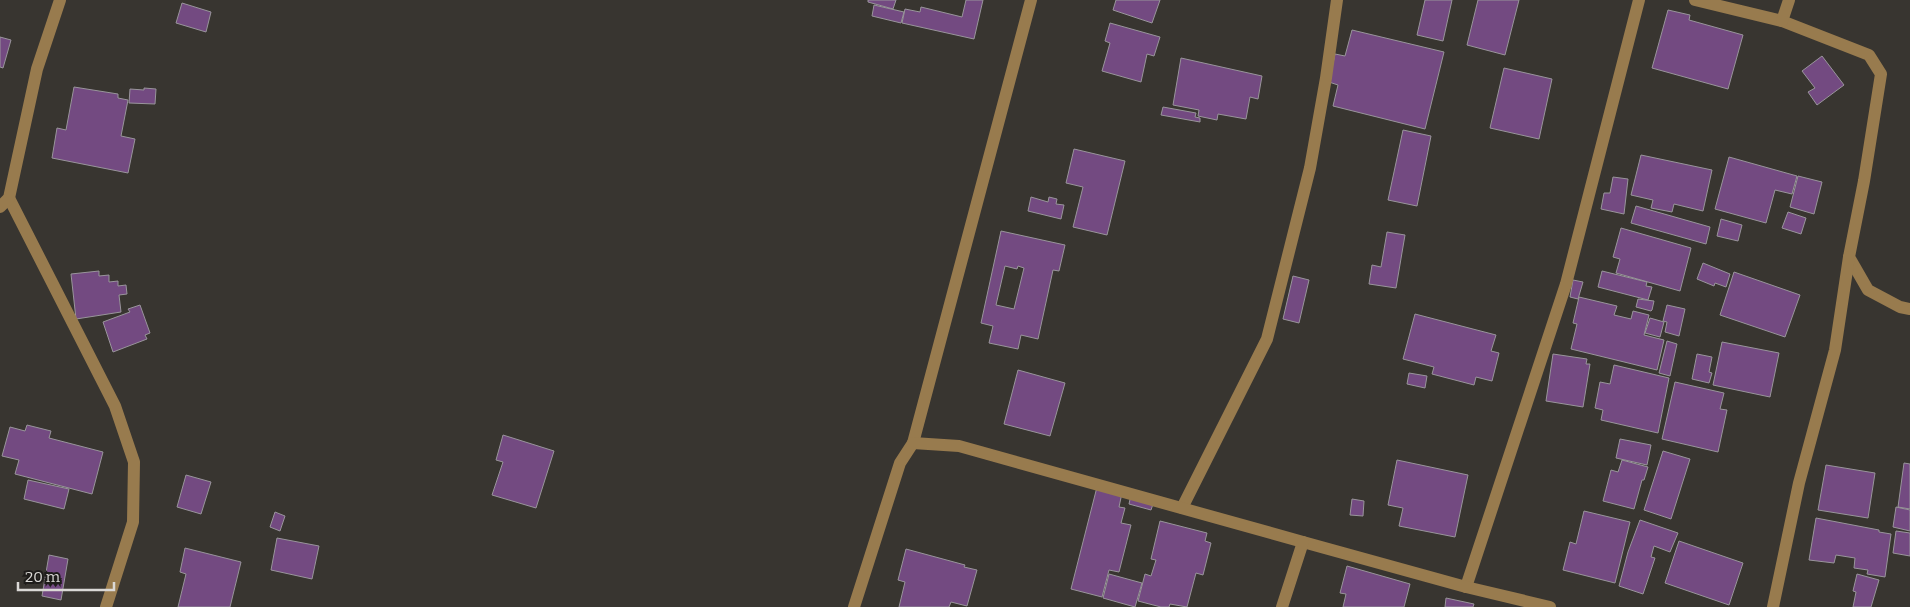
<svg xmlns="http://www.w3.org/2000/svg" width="1910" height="607" viewBox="0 0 1910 607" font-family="Bitter,serif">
<rect width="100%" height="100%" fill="#383530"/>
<!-- building -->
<g fill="#734a81" stroke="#99959b" fill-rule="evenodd">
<path d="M868,0H896L893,9L868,2Z"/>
<path d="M966,0H983L974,39L902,23L905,9L920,12L921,7L962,17Z"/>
<path d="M1116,0H1160L1152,23L1113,10Z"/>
<path d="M1425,0H1452L1443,41L1417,35Z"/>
<path d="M1478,0H1519L1505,55L1467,45Z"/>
<path d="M182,3L211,12L206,32L176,23Z"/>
<path d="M874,5L904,12L901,23L872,16Z"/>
<path d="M1668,10L1690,15L1689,20L1743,35L1728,89L1652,68Z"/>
<path d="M1110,23L1160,37L1154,56L1147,54L1141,82L1102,71L1110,43L1105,41Z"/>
<path d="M1352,30L1444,52L1425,129L1333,106L1338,85L1329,82L1335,54L1345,56Z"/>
<path d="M0,37L11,40L3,68L0,67Z"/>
<path d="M1822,56L1844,85L1817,105L1808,92L1815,88L1802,71Z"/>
<path d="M1181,58L1262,76L1258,99L1250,97L1246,119L1218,114L1217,120L1198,116L1199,110L1173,105Z"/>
<path d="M1504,68L1552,79L1539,139L1490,128Z"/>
<path d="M74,87L118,94V98L128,100L121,136L135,139L128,173L52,158L57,128L66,130Z"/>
<path d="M144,88L156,89L155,104L129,103L130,89L144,90Z"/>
<path d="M1163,107L1196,113L1195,117L1200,118V122L1161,115Z"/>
<path d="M1403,130L1431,136L1417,206L1388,200Z"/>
<path d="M1074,149L1125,161L1107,235L1073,227L1083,187L1066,183Z"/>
<path d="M1641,155L1712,170L1703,211L1674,204L1672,212L1651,208L1653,200L1631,195Z"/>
<path d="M1729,157L1797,176L1792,194L1775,190L1766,223L1715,209Z"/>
<path d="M1798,176L1822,182L1814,214L1790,207Z"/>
<path d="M1613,177L1628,179L1624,214L1601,209L1604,193H1610Z"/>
<path d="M1031,197L1048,202L1049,197L1057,199L1056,204L1064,205L1061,219L1028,211Z"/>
<path d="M1636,206L1710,227L1706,244L1631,223Z"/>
<path d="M1788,212L1806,218L1801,234L1782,228Z"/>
<path d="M1721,219L1742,225L1738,241L1717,236Z"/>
<path d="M1621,228L1691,248L1680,291L1616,273L1620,259L1613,257Z"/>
<path d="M1001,231L1065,245L1059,271L1053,270L1038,339L1021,335L1018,349L989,343L993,326L981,323ZM1005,266L1017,269L1018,266L1024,268L1014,309L996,305Z"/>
<path d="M1387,232L1405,235L1396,288L1369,284L1372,265L1381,267Z"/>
<path d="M1703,263L1730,274L1726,287L1715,283L1714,286L1697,279Z"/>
<path d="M99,271V276L109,275V282L118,281V286L126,285L127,294L119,295L121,312L76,319L71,274Z"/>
<path d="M1602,271L1647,282L1646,286L1652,287L1648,300L1598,287Z"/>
<path d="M1734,272L1800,295L1785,337L1720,315Z"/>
<path d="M1293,276L1309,280L1299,323L1283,319Z"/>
<path d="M1573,280L1583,282L1578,299L1570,297Z"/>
<path d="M1579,297L1617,306L1614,315L1631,319L1633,311L1649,315L1644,335L1664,340L1657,370L1571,349L1577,324L1573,323Z"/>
<path d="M1638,299L1654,301L1652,310L1651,311L1636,307Z"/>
<path d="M140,305L150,333L145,335L147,339L113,352L103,322L130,312L128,309Z"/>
<path d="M1667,305L1685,309L1679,336L1665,332L1667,322L1663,321Z"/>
<path d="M1415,314L1496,335L1491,351L1499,353L1492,381L1476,377L1474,385L1432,374L1434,367L1403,359Z"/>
<path d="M1650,318L1664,322L1660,337L1645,333Z"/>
<path d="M1667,341L1677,344L1670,376L1659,373Z"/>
<path d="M1722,342L1779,353L1770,397L1713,385Z"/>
<path d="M1553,354L1587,359L1586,364H1590L1583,407L1546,401Z"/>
<path d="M1697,354L1712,357L1709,372L1712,373L1709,383L1692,379Z"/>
<path d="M1614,365L1669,378L1658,433L1601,420L1603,410L1595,408L1600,382L1610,384Z"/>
<path d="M1018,370L1065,383L1050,436L1004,424Z"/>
<path d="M1409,373L1427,376L1425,388L1407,384Z"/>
<path d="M1675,382L1724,393L1720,409L1727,410L1718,452L1662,439Z"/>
<path d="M27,425L51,431L49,438L103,452L92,494L15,474L19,460L2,456L10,427L25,431Z"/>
<path d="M503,435L554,451L536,508L492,495L503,462L496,460Z"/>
<path d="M1620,439L1651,445L1647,465L1616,458Z"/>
<path d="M1663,451L1690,459L1671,519L1644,510Z"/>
<path d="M1397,460L1468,475L1455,537L1399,526L1403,508L1388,505Z"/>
<path d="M1622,460L1648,467L1644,480H1642L1634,509L1603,501L1611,470L1618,472Z"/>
<path d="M1904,463L1910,464V509L1898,507Z"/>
<path d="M1826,465L1875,473L1868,518L1818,510Z"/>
<path d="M186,475L211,482L201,514L177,507Z"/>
<path d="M28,480L69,489L64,509L24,499Z"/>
<path d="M1097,487L1122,493L1119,507L1125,508L1121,523L1131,525L1119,572L1109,570L1102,597L1071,589Z"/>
<path d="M1131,495L1154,501L1151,510L1129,504Z"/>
<path d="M1352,499L1364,501L1363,516L1350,515Z"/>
<path d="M1896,507L1910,510V531L1893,527Z"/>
<path d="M1584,511L1630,522L1615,583L1563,570L1570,542L1576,544Z"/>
<path d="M275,512L285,516L280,531L270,527Z"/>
<path d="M1816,518L1879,530V532L1891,534L1885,577L1867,574L1868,570L1854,568L1855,558L1836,555L1834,563L1809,560Z"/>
<path d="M1640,520L1678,533L1670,552L1654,546L1651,557L1655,558L1643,594L1619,586L1628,552Z"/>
<path d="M1160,521L1207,533L1205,541L1211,543L1203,575L1196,573L1187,607L1170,604L1169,607H1161L1138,601L1145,574L1151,576L1156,560L1151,559Z"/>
<path d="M1896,531L1910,533V556L1893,553Z"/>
<path d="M277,538L319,546L312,579L271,570Z"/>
<path d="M1679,541L1743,563L1729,605L1665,583Z"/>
<path d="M185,548L241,562L230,607H178L186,574L180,572Z"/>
<path d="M906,549L965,565L964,567L977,570L967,606L951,602L949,607H899L905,582L898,580Z"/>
<path d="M49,555L68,559L61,600L42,596Z"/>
<path d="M1347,566L1410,584L1404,607H1343L1346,594L1340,593Z"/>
<path d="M1109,574L1142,583L1135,607L1103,598Z"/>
<path d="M1857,574L1879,580L1871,607H1853L1856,592L1853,591Z"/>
<path d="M1446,598L1474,604L1473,607H1445Z"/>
</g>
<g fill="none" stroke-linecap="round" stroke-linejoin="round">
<!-- minor -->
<g stroke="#987b4e" stroke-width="12">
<path d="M1695,0L1782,21L1869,55L1881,74L1864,181L1849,257L1868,290L1900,307L1910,309"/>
<path d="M1782,21L1789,0"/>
<path d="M9,198L115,406L134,462L133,522L106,607"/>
<path d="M0,207L9,198L37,69L60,0"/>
<path d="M913,443L1031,0"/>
<path d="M1182,508L1267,339L1310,168L1326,78L1337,0"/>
<path d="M1466,587L1566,284L1639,0"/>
<path d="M854,607L900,463L913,443L959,446L1303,542L1466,587L1550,607"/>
<path d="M1282,607L1303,542"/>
<path d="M1773,607L1799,483L1835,350L1849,257"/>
</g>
</g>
<!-- scale -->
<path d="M18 582v8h96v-8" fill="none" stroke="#dbd9d6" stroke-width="2.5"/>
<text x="25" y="582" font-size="15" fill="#dbd9d6" stroke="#1e1c1a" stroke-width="4" paint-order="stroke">20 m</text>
</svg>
